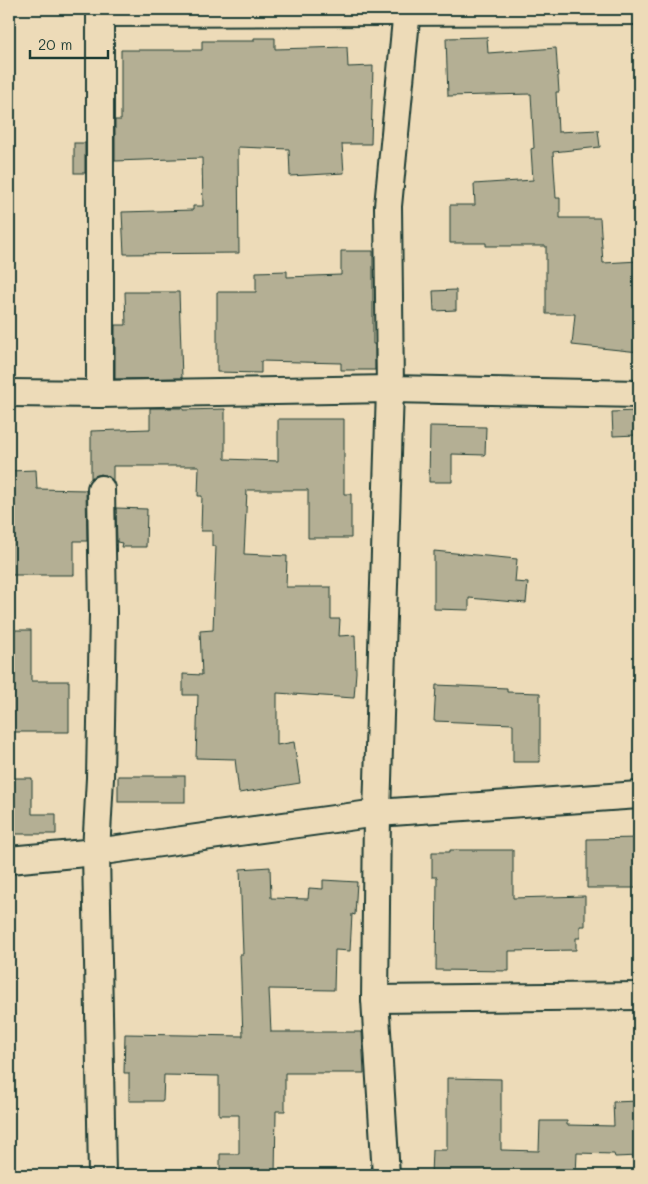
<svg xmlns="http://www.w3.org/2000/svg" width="648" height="1184" viewBox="0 0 648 1184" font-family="Mali,sans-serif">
<rect width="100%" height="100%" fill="#eddbb8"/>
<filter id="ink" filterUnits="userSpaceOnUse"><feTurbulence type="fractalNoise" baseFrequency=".02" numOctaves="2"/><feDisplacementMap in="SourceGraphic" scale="10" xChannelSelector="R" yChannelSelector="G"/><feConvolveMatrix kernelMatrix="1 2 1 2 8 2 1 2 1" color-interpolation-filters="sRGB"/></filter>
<g filter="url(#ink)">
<!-- building -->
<g fill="#b4af94" stroke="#1f3d34">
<path d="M487,37L488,53L556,48L559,92H556L558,132L598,130L600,147L553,152L556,198H560V218H600L603,263L639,261V352L572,345L575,314H546V246H486V243H450V205H475L474,184L533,180L531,149L534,148L531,94L448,96L446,38Z"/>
<path d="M254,38H275V49L347,47L348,67L373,66L371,144H342L344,173L290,176L289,149L238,147L239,253L124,254L122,212L193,210V206H203L202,158L115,161V120H121V50H202V41H254Z"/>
<rect x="74" y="143" width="11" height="30"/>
<path d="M341,251H373V344H375V370H341V363L261,361V373L217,372V292H256V272L287,271V277L341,275Z"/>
<path d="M456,290V310L434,311L433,291Z"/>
<path d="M125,292H179L182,378L115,379V325H126Z"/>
<path d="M150,408H183V410L225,409V459L278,461V419H344V494H351V538H308V490H247L244,554L287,556L286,587H331V619H340L339,636L355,635L356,672L354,698L277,693V745L294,742L300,783L239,793L235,759L196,758L198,695H183V674L202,675L200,631L213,630L216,546H212V531H201L202,496H198L199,466H113V481L108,476L101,474L91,478V431L150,429Z"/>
<path d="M636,411L637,435L613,436L612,412Z"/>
<path d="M430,426L486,427L485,455L452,454V482H429Z"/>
<path d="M36,470L37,489L86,490L87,541H74V575H9V471Z"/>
<path d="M116,508L147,509L146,547H121L122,543L117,542Z"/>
<path d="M434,551L517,559L515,582L528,583L526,603L469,598V610L434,609Z"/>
<path d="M11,630H31V681H69V732H9V659H11Z"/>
<path d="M436,685L507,688V692L540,693V762H513V724L434,721Z"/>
<rect x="118" y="776" width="67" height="26"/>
<path d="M9,778H32V814H56V834H9Z"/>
<path d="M639,838V888H587V839Z"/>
<path d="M450,850H513V898L585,896V926H580V938H576V950L509,951V971L436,970L437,877H432V852H450Z"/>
<path d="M270,867L271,898L308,899L309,888L323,889V880L357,882L355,915L352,914L350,951L335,950L334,990L269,989L271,1032H362L364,1073H285V1111H276L275,1175H220V1154H239V1115H219V1076L164,1075L163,1101H129V1073H124L125,1034L243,1036L240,954H243L240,869Z"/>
<path d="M447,1078L501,1079V1150L539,1151L540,1121H567V1125L614,1126L613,1102L639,1101V1156L615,1157L614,1154L577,1153L576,1175H431L432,1150H447Z"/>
</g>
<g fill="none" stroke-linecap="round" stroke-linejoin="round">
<!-- minor casing -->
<g stroke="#1f3d34" stroke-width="30">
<g id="minor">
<path d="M100,9V394"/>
<path d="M100,13L639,11"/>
<path d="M9,393L100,394L390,389L639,394"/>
<path d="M101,489L103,613L100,778L96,852L102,1175"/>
<path d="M9,860L96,852L377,813L639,795"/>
<path d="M375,999L639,996"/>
<path d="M386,1175L375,999L377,813L390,389L388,206L407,9"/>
</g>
</g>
<!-- minor -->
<use href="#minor" stroke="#eddbb8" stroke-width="26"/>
</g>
</g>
<!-- margin -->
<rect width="648" height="1184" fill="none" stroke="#eddbb8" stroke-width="30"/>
<rect x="15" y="15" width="618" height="1154" fill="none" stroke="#1f3d34" stroke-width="2" filter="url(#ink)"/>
<!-- scale -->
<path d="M30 50v8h78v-8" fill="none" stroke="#1f3d34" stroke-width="2.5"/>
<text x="38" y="50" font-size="15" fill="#1f3d34" stroke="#eddbb8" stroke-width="4" paint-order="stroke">20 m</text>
</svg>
